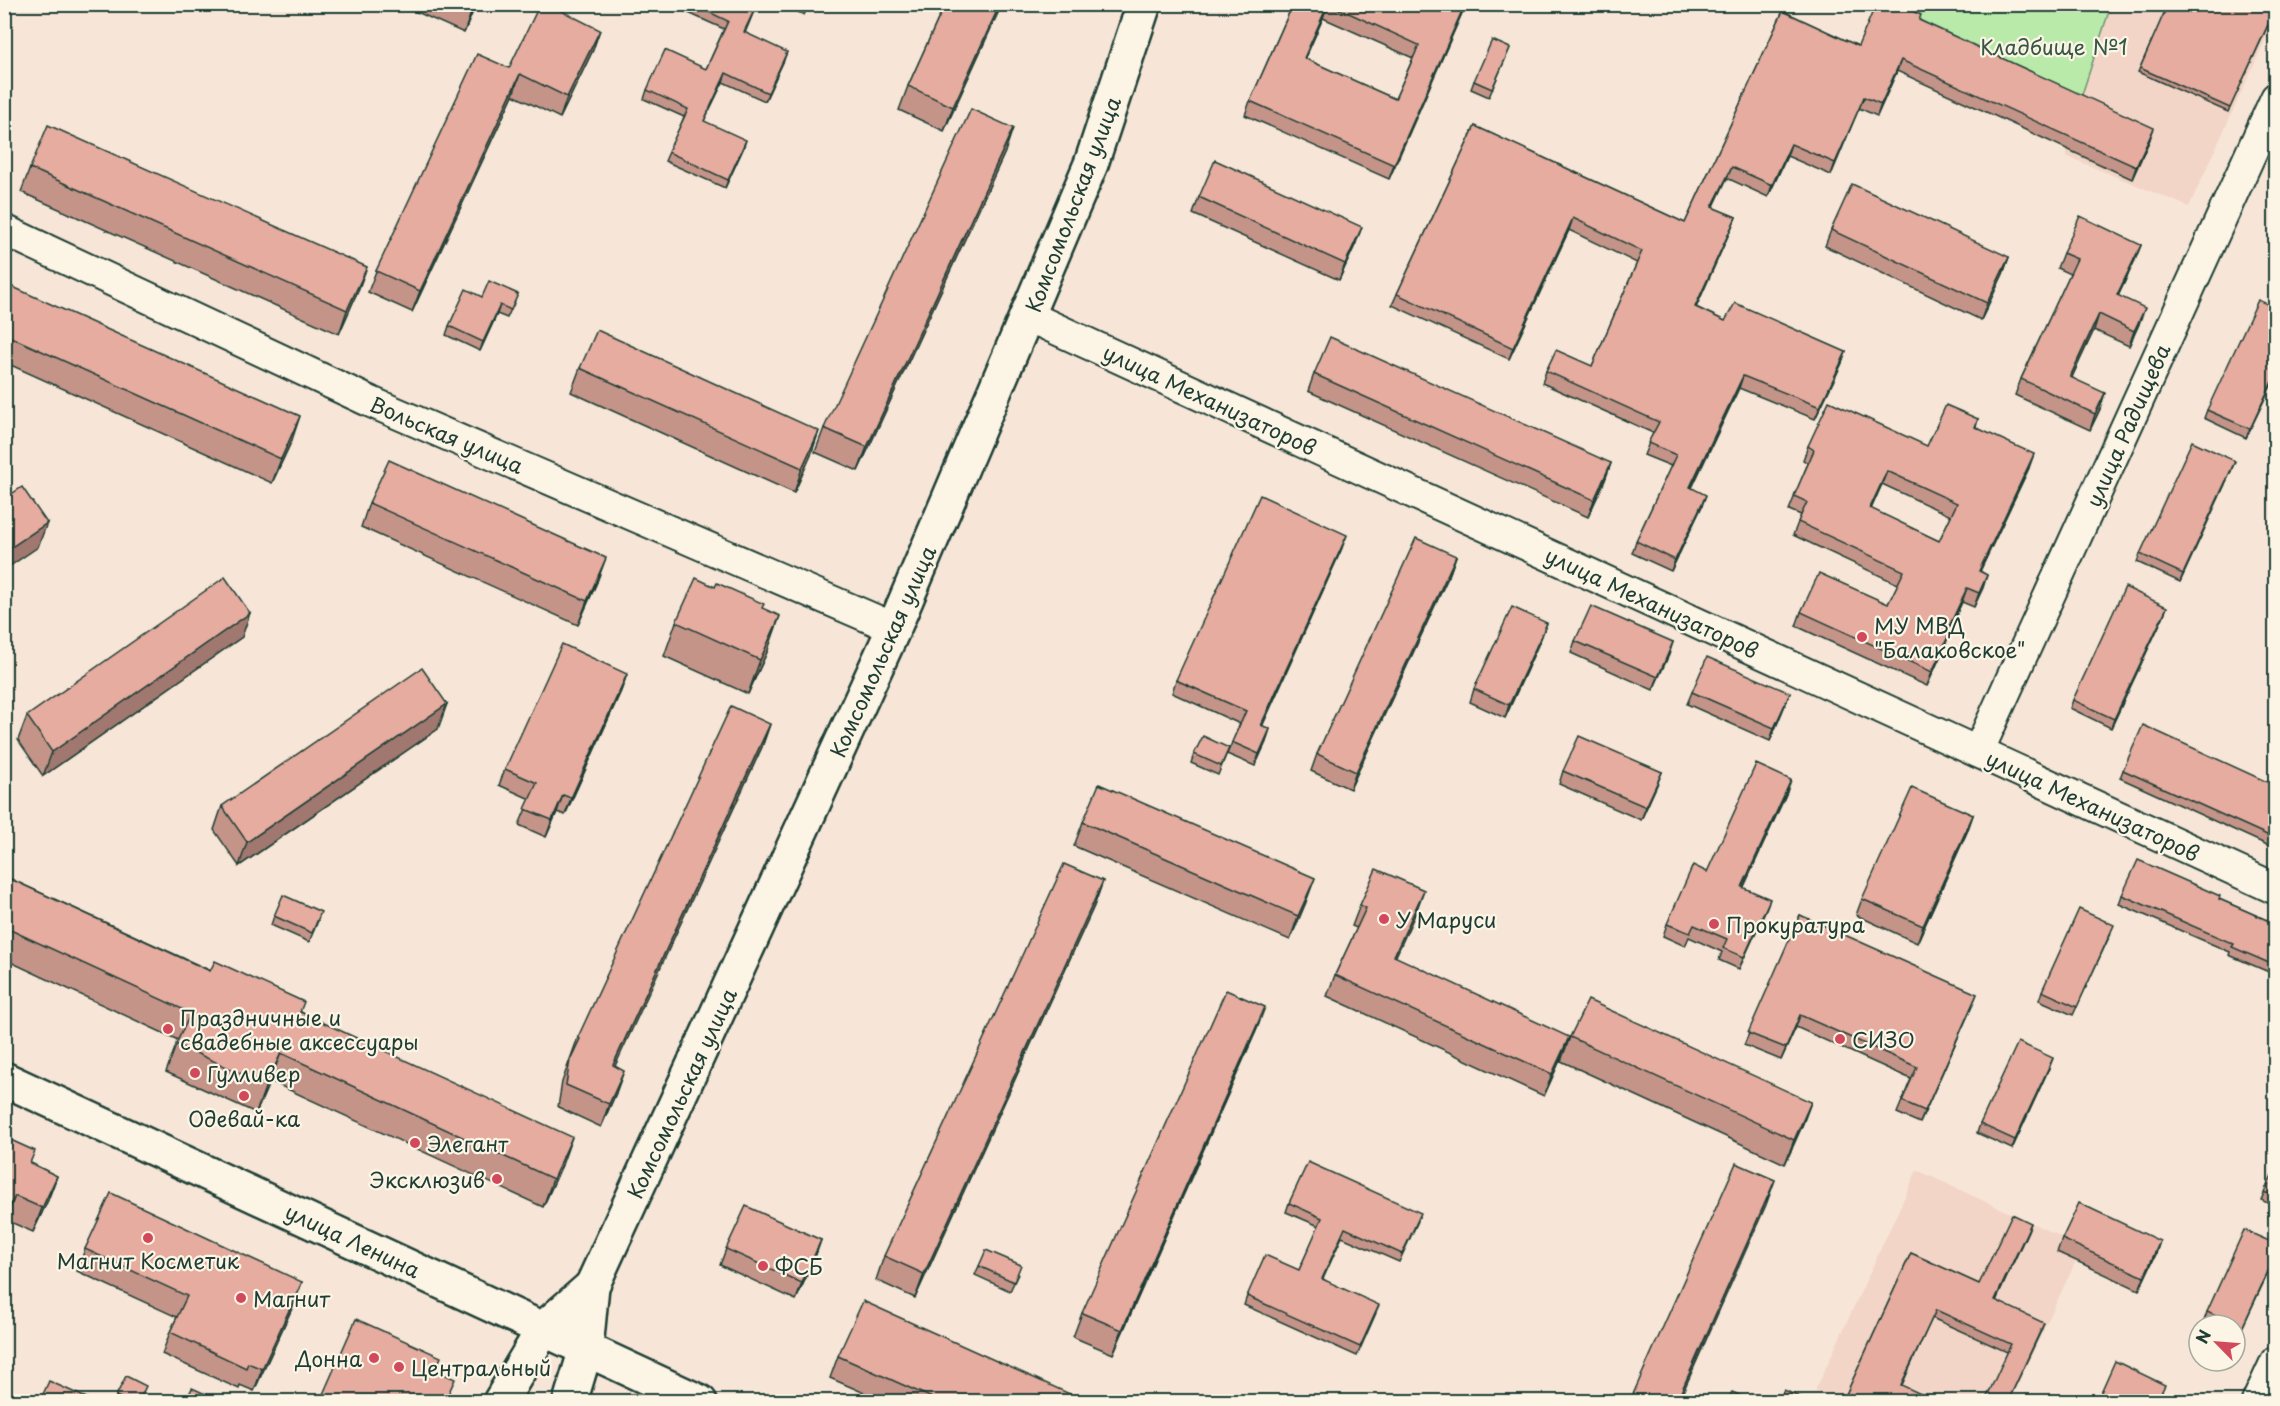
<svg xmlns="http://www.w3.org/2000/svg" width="2280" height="1406" viewBox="0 0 2280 1406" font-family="'Playpen Sans',sans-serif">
<rect width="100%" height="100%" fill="#f7e6d7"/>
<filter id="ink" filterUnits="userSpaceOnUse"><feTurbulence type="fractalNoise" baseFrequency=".0167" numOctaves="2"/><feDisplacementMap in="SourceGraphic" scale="12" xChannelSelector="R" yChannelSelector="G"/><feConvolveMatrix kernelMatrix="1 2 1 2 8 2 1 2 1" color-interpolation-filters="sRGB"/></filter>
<g filter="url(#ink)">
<!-- built -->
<g fill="#f2d5c6">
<path d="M2111,5H2275V19L2189,207L2066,156L2079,104Z"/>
<path d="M1917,1170L2064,1238L2076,1261L2010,1401H1838L1815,1391Z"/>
</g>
<!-- green -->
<path fill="#b9eaaa" stroke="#6c946f" stroke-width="1.5" d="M1863,5H2111L2079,104Z"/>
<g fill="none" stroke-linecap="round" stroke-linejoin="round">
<!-- minor casing -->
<g stroke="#1f3d34" stroke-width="34">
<g id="minor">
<path d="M4,230L371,402L894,628"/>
<path d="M1028,316L2276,889"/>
<path d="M1978,752L2276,98"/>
<path d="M2257,1402L2276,1361"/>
</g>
</g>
<!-- major casing -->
<g stroke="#1f3d34" stroke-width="38">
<g id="major">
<path d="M4,1079L700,1402"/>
<path d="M500,1402L544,1328L592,1286"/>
<path d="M570,1402L586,1349L592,1286L894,628L1091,164L1144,4"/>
</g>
</g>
<!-- minor -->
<use href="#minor" stroke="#fcf5e5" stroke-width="30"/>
<!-- major -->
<use href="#major" stroke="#fcf5e5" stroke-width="33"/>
</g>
<!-- wall -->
<g fill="#c59489" stroke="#1f3d34" stroke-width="1.5" fill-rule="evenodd">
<path d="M399,4H476L464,33Z"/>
<path d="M686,4H757L745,33L784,60L765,101L723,82L704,121L743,149L725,188L665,161L684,117L644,99L647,90L706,69L724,29L684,11Z"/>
<path d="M781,4H809L804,15Z"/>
<path d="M945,4H1002L944,131L899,110L908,86Z"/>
<path d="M1293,4H1466L1389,179L1245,115L1250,101ZM1323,18L1413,58L1395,99L1305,59Z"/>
<path d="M1539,4H1557L1554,11Z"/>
<path d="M2167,4H2276V8L2228,112L2138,72L2168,5Z"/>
<path d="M1783,11L1858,46L1919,20L2150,139L2132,179L1897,71L1877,116L1859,108L1831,175L1787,156L1768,197L1727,178L1713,208L1736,217L1731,229L1696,307L1725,321L1846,352L1842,363L1815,419L1739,388L1692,488L1702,506L1671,571L1632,553L1636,541L1671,466L1644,455L1653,433L1542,383L1546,371L1592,366L1637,263L1569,230L1509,359L1392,305L1397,294L1475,126L1685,223Z"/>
<path d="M1510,48L1489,97L1471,89L1474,81Z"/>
<path d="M593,50L560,118L513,95L412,312L368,292L376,271L509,68Z"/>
<path d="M1005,152L858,471L815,452L824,428Z"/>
<path d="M30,168L358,291L339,334L21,192Z"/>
<path d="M1199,197L1356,243L1339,280L1193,214Z"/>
<path d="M1831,230L2009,257L2003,274L1981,320L1825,246Z"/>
<path d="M2141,245L2135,260L2118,296L2139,324L2129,346L2094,330L2072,377L2100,409L2090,430L2015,395L2021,379L2070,274L2057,268L2063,253Z"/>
<path d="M2276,262V278L2270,276Z"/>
<path d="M4,283L292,440L272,483L4,362Z"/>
<path d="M518,294L507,318L497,314L480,351L446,335L449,326Z"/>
<path d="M2276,308V375L2246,438L2204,418L2207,410Z"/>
<path d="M580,368L811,455L794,493L571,392Z"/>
<path d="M1314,374L1611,463L1605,480L1588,517L1308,391Z"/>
<path d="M1978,419L1976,427L2029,468L1980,571L1987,575L1974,607L1962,602L1949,631L1945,646L1927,686L1796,626L1801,612L1888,604L1898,584L1793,535L1801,515L1789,510L1808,463L1803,460L1808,446H1927ZM1882,484L1951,516L1939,541L1871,509Z"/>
<path d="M2232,469L2180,582L2137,562L2140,554Z"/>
<path d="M369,503L597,582L578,625L361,527Z"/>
<path d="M1342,548L1262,726L1266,742L1255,766L1227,754L1240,724L1172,693L1176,680Z"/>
<path d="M1456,556L1450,573L1350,789L1311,771L1317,754Z"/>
<path d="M762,608L768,650L748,694L664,656L676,622Z"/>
<path d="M2164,615L2111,728L2070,708L2073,700Z"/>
<path d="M1542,636L1505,718L1470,702L1474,689Z"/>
<path d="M242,637L43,776L18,740L27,716Z"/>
<path d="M1575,641L1673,642L1653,690L1571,653Z"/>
<path d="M627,674L621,691L565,815L557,812L546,837L519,825L530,799L499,785L505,769Z"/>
<path d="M1692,692L1790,693L1770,741L1687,704Z"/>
<path d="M770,724L762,747L614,1066L616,1093L601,1127L558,1107L562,1082L578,1037Z"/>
<path d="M438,729L239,866L214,830L222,806Z"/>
<path d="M1229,748L1218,775L1191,763L1194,754Z"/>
<path d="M2123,770L2276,786V849L2120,778Z"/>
<path d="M1563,771L1662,772L1641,820L1559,784Z"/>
<path d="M1787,792L1743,888L1765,912L1739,969L1719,960L1722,952L1689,937L1685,946L1663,936L1667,924L1707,872Z"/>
<path d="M1973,815L1967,832L1917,943L1856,915L1862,899Z"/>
<path d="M1083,822L1306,902L1290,940L1074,846Z"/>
<path d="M4,876L301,1012L562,1165L543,1207L270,1081L256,1113L166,1072L178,1040L4,959Z"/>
<path d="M1103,881L1094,906L915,1298L876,1280L884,1256Z"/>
<path d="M2122,895L2219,899L2276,924V975L2229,955L2230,952L2119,904Z"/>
<path d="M1360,905L1416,912L1395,957L1561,1058L1544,1096L1327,996L1335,975L1357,928L1352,926Z"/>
<path d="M1800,915L1972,1006L1920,1123L1897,1113L1911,1079L1796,1027L1781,1060L1744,1045Z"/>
<path d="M274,916L318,921L309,942L271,925Z"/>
<path d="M2111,933L2073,1015L2039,1000L2042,991Z"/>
<path d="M1256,1031L1113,1354L1073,1337L1082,1313Z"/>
<path d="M1570,1037L1811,1102L1802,1126L1785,1164L1561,1061Z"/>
<path d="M2050,1066L2012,1149L1977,1133L1980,1124Z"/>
<path d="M4,1137L31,1163L57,1176L48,1200L33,1232L6,1220L4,1223Z"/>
<path d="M2276,1167V1207L2261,1200Z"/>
<path d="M1289,1203L1418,1221L1399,1262L1342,1237L1323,1279L1376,1313L1357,1356L1244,1305L1247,1296L1299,1270L1319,1226L1286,1212Z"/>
<path d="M2031,1223L1996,1301L2041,1331L2007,1352L1932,1318L1843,1401L1911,1253L1979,1284Z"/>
<path d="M2062,1239L2156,1254L2139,1290L2057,1252Z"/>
<path d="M821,1240L815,1257L796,1300L720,1265L726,1249Z"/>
<path d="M2276,1244L2238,1337L2235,1335V1325H2213L2204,1321L2207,1312Z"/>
<path d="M85,1249L302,1282L294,1304L254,1391L240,1385L239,1389L162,1354L170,1332L177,1317L77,1271Z"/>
<path d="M979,1266L1018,1274L1010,1291L975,1275Z"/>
<path d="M838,1356L1080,1401H883L830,1378Z"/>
<path d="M116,1396L139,1401H115Z"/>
</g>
<!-- shaded-wall -->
<g fill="#a0786f" stroke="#1f3d34" stroke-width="1.5">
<path d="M474,4H476L464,33Z"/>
<path d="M1000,4H1002L944,131L953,107Z"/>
<path d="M1328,4L1323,18L1299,72L1304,58Z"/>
<path d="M1465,4H1466L1389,179L1394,165Z"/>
<path d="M600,30L593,50L560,118L567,97Z"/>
<path d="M787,52L784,60L765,101L768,93Z"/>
<path d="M1901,60L1897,71L1877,116L1881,104Z"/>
<path d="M726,73L723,82L700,129L704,121Z"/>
<path d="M520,74L513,95L412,312L420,291Z"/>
<path d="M1864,97L1859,108L1831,175L1835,163Z"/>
<path d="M1013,128L1005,152L858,471L867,447Z"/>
<path d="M2154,128L2150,139L2132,179L2136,167Z"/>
<path d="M746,140L743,149L725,188L728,180Z"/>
<path d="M1791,144L1787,156L1768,197L1772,185Z"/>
<path d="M1732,167L1727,178L1708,219L1712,207Z"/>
<path d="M1736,217L1731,229L1691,319L1695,307Z"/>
<path d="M1573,218L1569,230L1509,359L1513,348Z"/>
<path d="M1362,227L1356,243L1339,280L1345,264Z"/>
<path d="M2141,245L2135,260L2111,311L2117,295Z"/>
<path d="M2009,257L2003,274L1981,320L1987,303Z"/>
<path d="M367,267L358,291L339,334L347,310Z"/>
<path d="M500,305L497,314L480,351L483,342Z"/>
<path d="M2145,308L2139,324L2129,346L2134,331Z"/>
<path d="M2099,314L2094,330L2065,392L2070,377Z"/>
<path d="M1846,352L1842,363L1815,419L1820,407Z"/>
<path d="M2276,373V375L2246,438L2250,429Z"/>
<path d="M1743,376L1739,388L1686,499L1690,487Z"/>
<path d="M2105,393L2100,409L2090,430L2095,414Z"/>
<path d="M300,416L292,440L272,483L281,459Z"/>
<path d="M819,431L811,455L794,493L802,468Z"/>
<path d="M2034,454L2029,468L1974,584L1979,571Z"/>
<path d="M2235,461L2232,469L2180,582L2183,574Z"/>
<path d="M1611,463L1605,480L1588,517L1594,500Z"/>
<path d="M1887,471L1882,484L1865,522L1870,508Z"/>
<path d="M1706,495L1702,506L1671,571L1675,560Z"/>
<path d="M47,523L38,547L4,570V552Z"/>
<path d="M1347,535L1342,548L1257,738L1261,725Z"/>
<path d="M1456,556L1450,573L1350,789L1356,772Z"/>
<path d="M606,558L597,582L578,625L587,601Z"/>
<path d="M1987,575L1983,588L1974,607L1979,593Z"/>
<path d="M1967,588L1962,602L1943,644L1947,631Z"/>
<path d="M2167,607L2164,615L2111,728L2114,719Z"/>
<path d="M250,613L242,637L43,776L52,752Z"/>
<path d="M780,616L768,650L748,694L760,660Z"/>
<path d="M1547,623L1542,636L1505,718L1509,705Z"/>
<path d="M1950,632L1945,646L1927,686L1932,672Z"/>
<path d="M1673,642L1669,655L1653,690L1658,677Z"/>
<path d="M627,674L621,691L565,815L571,798Z"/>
<path d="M1790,693L1770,741L1774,728Z"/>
<path d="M447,704L438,729L239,866L247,842Z"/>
<path d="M770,724L762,747L605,1088L613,1065Z"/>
<path d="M1270,729L1266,742L1255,766L1259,754Z"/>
<path d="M1662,772L1657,785L1641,820L1646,807Z"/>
<path d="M1791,780L1787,792L1738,900L1742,887Z"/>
<path d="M563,795L557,812L546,837L552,820Z"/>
<path d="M1973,815L1967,832L1917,943L1923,926Z"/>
<path d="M1315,878L1306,902L1290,940L1298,916Z"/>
<path d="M1103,881L1094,906L915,1298L924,1274Z"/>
<path d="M1424,890L1416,912L1386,978L1394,956Z"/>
<path d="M1770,899L1765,912L1739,969L1744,957Z"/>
<path d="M1977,994L1972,1006L1920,1123L1925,1111Z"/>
<path d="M1265,1007L1256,1031L1113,1354L1122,1330Z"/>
<path d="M1800,1015L1796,1027L1781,1060L1786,1048Z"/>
<path d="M1569,1037L1561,1058L1544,1096L1552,1074Z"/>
<path d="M281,1053L270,1081L256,1113L266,1085Z"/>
<path d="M2053,1058L2050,1066L2012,1149L2015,1140Z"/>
<path d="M624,1071L616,1093L601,1127L609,1104Z"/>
<path d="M1811,1102L1802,1126L1785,1164L1794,1140Z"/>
<path d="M572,1137L562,1165L543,1207L553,1179Z"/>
<path d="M57,1176L48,1200L33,1232L42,1208Z"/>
<path d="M1775,1180L1766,1205L1679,1401H1677Z"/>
<path d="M15,1196L4,1223L10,1205Z"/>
<path d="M2031,1223L2028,1231L1992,1309L1995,1300Z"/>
<path d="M821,1240L815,1257L796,1300L802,1283Z"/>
<path d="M2160,1241L2156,1254L2139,1290L2144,1277Z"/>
<path d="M2276,1254V1256L2238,1337L2242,1328Z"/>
<path d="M302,1282L294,1304L254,1391L262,1369Z"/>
<path d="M1936,1310L1932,1318L1898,1394L1901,1385Z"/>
<path d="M2044,1323L2041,1331L2008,1401Z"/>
</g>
<!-- building -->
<g fill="#e5ac9f" stroke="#1f3d34" stroke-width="1.5" fill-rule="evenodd">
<path d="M540,4H548L600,30L567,97L520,74L420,291L376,271L477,54L509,68Z"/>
<path d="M692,4H757L744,32L787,52L768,93L726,73L704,121L746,140L728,180L668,152L688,109L647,90L665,50L706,69L728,21Z"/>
<path d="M945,4H1000L953,107L908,86Z"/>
<path d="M1293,4H1328L1304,58L1395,99L1419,45L1329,4H1465L1394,165L1250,101Z"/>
<path d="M1876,4H1897L1921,15L1919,20L2154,128L2136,167L1901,60L1881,104L1864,97L1835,163L1791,144L1772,185L1732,167L1712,207L1736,217L1695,307L1725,321L1735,303L1846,352L1820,407L1743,376L1690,487L1706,495L1675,560L1636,541L1676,455L1648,443L1659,422L1546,371L1556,350L1592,366L1642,251L1573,218L1513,348L1397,294L1475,126L1685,223L1783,11L1858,46Z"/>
<path d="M2168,4H2276V7L2230,108L2140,68Z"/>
<path d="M1492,40L1510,48L1492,89L1474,81Z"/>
<path d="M971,109L1013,128L867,447L824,428Z"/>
<path d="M48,125L367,267L347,310L30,168Z"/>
<path d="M1215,160L1362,227L1345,264L1199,197Z"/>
<path d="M1852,184L2009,257L1987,303L1831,230Z"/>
<path d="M2080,216L2141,245L2117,295L2145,308L2134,331L2099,314L2070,377L2105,393L2095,414L2021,379L2077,259L2063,253Z"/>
<path d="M489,281L518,294L511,310L500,305L483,342L449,326L466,289L482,297Z"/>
<path d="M4,283L300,416L281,459L4,334Z"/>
<path d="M2258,300L2276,308V373L2250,429L2207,410Z"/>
<path d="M597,330L819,431L802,468L580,368Z"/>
<path d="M1330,337L1611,463L1594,500L1314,374Z"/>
<path d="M1829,401L1927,446L1946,405L1978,419L1975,427L2034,454L1979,571L1987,575L1979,593L1967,588L1947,631L1950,632L1932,672L1801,612L1819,573L1888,604L1904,571L1798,522L1807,502L1794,496L1814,450L1808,446ZM1887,471L1957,503L1939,541L1870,508Z"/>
<path d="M2192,441L2235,461L2183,574L2140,554Z"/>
<path d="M389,460L606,558L587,601L369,503Z"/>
<path d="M22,487L47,523L4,552V499Z"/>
<path d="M1260,495L1347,535L1261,725L1270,729L1259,754L1232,742L1246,711L1176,680Z"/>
<path d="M1416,538L1456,556L1356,772L1317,754Z"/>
<path d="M225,577L250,613L52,752L27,716Z"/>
<path d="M696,578L715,587L717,583L764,604L762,608L780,616L760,660L676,622Z"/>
<path d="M2125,587L2167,607L2114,719L2073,700Z"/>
<path d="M1591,606L1673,642L1658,677L1575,641Z"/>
<path d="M1512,607L1547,623L1509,705L1474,689Z"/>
<path d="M562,644L627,674L571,798L563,795L552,820L525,809L537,783L505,769Z"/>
<path d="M1707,657L1790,693L1774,728L1692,692Z"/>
<path d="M422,668L447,704L247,842L222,806Z"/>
<path d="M731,706L770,724L613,1065L624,1071L609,1104L566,1085L570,1060L580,1039L578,1037Z"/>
<path d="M2143,725L2276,786V839L2123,770Z"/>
<path d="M1203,736L1229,748L1221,766L1194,754Z"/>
<path d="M1579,736L1662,772L1646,807L1563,771Z"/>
<path d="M1756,764L1791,780L1742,887L1770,899L1744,957L1723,948L1727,939L1694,925L1690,933L1667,924L1693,865L1707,872Z"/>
<path d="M1099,784L1315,878L1298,916L1083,822Z"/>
<path d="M1912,788L1973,815L1923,926L1862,899Z"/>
<path d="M2138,860L2220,896L2219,899L2276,924V966L2232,947L2234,944L2122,895Z"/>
<path d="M1064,864L1103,881L924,1274L884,1256Z"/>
<path d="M1376,869L1424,890L1394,956L1569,1037L1552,1074L1335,975L1366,908L1360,905Z"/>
<path d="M4,876L210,971L215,961L304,1002L300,1012L572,1137L553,1179L281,1053L266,1085L176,1044L191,1013L4,927Z"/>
<path d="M283,895L321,912L312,933L274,916Z"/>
<path d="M2079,909L2114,925L2077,1007L2042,991Z"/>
<path d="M1800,915L1977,994L1925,1111L1902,1101L1917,1067L1800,1015L1786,1048L1748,1033Z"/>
<path d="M1226,990L1265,1007L1122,1330L1082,1313Z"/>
<path d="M1588,1000L1811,1102L1794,1140L1570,1037Z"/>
<path d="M2018,1042L2053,1058L2015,1140L1980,1124Z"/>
<path d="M4,1137L35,1151L30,1163L57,1176L42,1208L15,1196L10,1205L4,1202Z"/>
<path d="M1308,1162L1421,1213L1402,1254L1345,1228L1322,1279L1379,1305L1360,1347L1247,1296L1265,1255L1299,1270L1322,1218L1289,1203Z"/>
<path d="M1736,1163L1775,1180L1677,1401H1630Z"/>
<path d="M2276,1167V1197L2264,1192Z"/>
<path d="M111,1193L302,1282L262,1369L248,1363L246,1368L170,1332L187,1296L85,1249Z"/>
<path d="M2079,1203L2160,1241L2144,1277L2062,1239Z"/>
<path d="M746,1206L821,1240L802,1283L726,1249Z"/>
<path d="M2012,1214L2031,1223L1995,1300L2044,1323L2008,1401H1985L2011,1344L1936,1310L1901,1385L1936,1401H1843L1911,1253L1979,1284Z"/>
<path d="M2244,1230L2276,1244V1254L2242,1328L2207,1312Z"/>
<path d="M986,1250L1021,1265L1014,1282L979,1266Z"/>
<path d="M863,1301L1081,1399L1080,1401H986L979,1398L978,1401H939L838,1356Z"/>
<path d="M356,1319L441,1357L435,1370L455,1379L445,1401H320Z"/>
<path d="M2115,1361L2165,1385L2157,1401H2097Z"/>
<path d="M126,1376L146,1386L139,1401H127L116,1396Z"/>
<path d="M49,1381L93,1401H40Z"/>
<path d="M192,1388L221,1401H186Z"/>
<path d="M1784,1390L1808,1401H1779Z"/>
<path d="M1732,1392L1753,1401H1727Z"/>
</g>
</g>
<!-- markers -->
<g fill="#d1495b" stroke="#fcf5e5" stroke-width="2">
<circle cx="1862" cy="637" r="6"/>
<circle cx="1384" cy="919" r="6"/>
<circle cx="1714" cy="924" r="6"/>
<circle cx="168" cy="1029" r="6"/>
<circle cx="1840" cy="1039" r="6"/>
<circle cx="195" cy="1073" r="6"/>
<circle cx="244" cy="1096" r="6"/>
<circle cx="415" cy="1143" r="6"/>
<circle cx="497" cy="1179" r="6"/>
<circle cx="148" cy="1238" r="6"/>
<circle cx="763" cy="1266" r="6"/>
<circle cx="241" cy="1298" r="6"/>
<circle cx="374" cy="1358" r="6"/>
<circle cx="399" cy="1367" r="6"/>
</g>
<g text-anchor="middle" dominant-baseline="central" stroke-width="4.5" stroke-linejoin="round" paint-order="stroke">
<!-- park labels -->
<g font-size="21" fill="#365746" stroke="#fcf5e5">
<text x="2054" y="46">Кладбище №1</text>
</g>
<!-- street labels -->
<g font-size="21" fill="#1f3d34" stroke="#fcf5e5">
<text transform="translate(1072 204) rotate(-69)">Комсомольская улица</text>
<text transform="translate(1210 399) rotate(25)">улица Механизаторов</text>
<text transform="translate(2127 425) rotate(-66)">улица Радищева</text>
<text transform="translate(447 434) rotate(23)">Вольская улица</text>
<text transform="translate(1652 602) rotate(25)">улица Механизаторов</text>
<text transform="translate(882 651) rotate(-66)">Комсомольская улица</text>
<text transform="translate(2093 805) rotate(25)">улица Механизаторов</text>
<text transform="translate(681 1093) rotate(-65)">Комсомольская улица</text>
<text transform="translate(353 1240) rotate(25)">улица Ленина</text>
</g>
<!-- poi labels -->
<g font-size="21" fill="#1f3d34" stroke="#fcf5e5" text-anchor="start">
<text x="1874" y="625">МУ МВД<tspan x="1874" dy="24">"Балаковское"</tspan></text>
<text x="1396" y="919">У Маруси</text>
<text x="1726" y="924">Прокуратура</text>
<text x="180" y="1017">Праздничные и<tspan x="180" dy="24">свадебные аксессуары</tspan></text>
<text x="1852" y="1039">СИЗО</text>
<text x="207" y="1073">Гулливер</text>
<text x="244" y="1118" text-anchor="middle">Одевай-ка</text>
<text x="427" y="1143">Элегант</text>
<text x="485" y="1179" text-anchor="end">Эксклюзив</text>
<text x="148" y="1260" text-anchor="middle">Магнит Косметик</text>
<text x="775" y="1266">ФСБ</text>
<text x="253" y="1298">Магнит</text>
<text x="362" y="1358" text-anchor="end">Донна</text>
<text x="411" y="1367">Центральный</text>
</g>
</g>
<!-- margin -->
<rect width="2280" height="1406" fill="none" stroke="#fcf5e5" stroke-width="24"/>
<rect x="12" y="12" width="2256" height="1382" fill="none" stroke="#1f3d34" stroke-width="2" filter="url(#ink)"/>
<!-- north arrow -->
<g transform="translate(2217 1343) rotate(295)"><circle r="28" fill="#fcf5e5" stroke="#a4ab9e" stroke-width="1.5"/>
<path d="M0-4.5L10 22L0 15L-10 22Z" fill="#d1495b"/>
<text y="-9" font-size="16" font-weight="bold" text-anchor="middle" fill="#1f3d34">N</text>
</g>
</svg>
